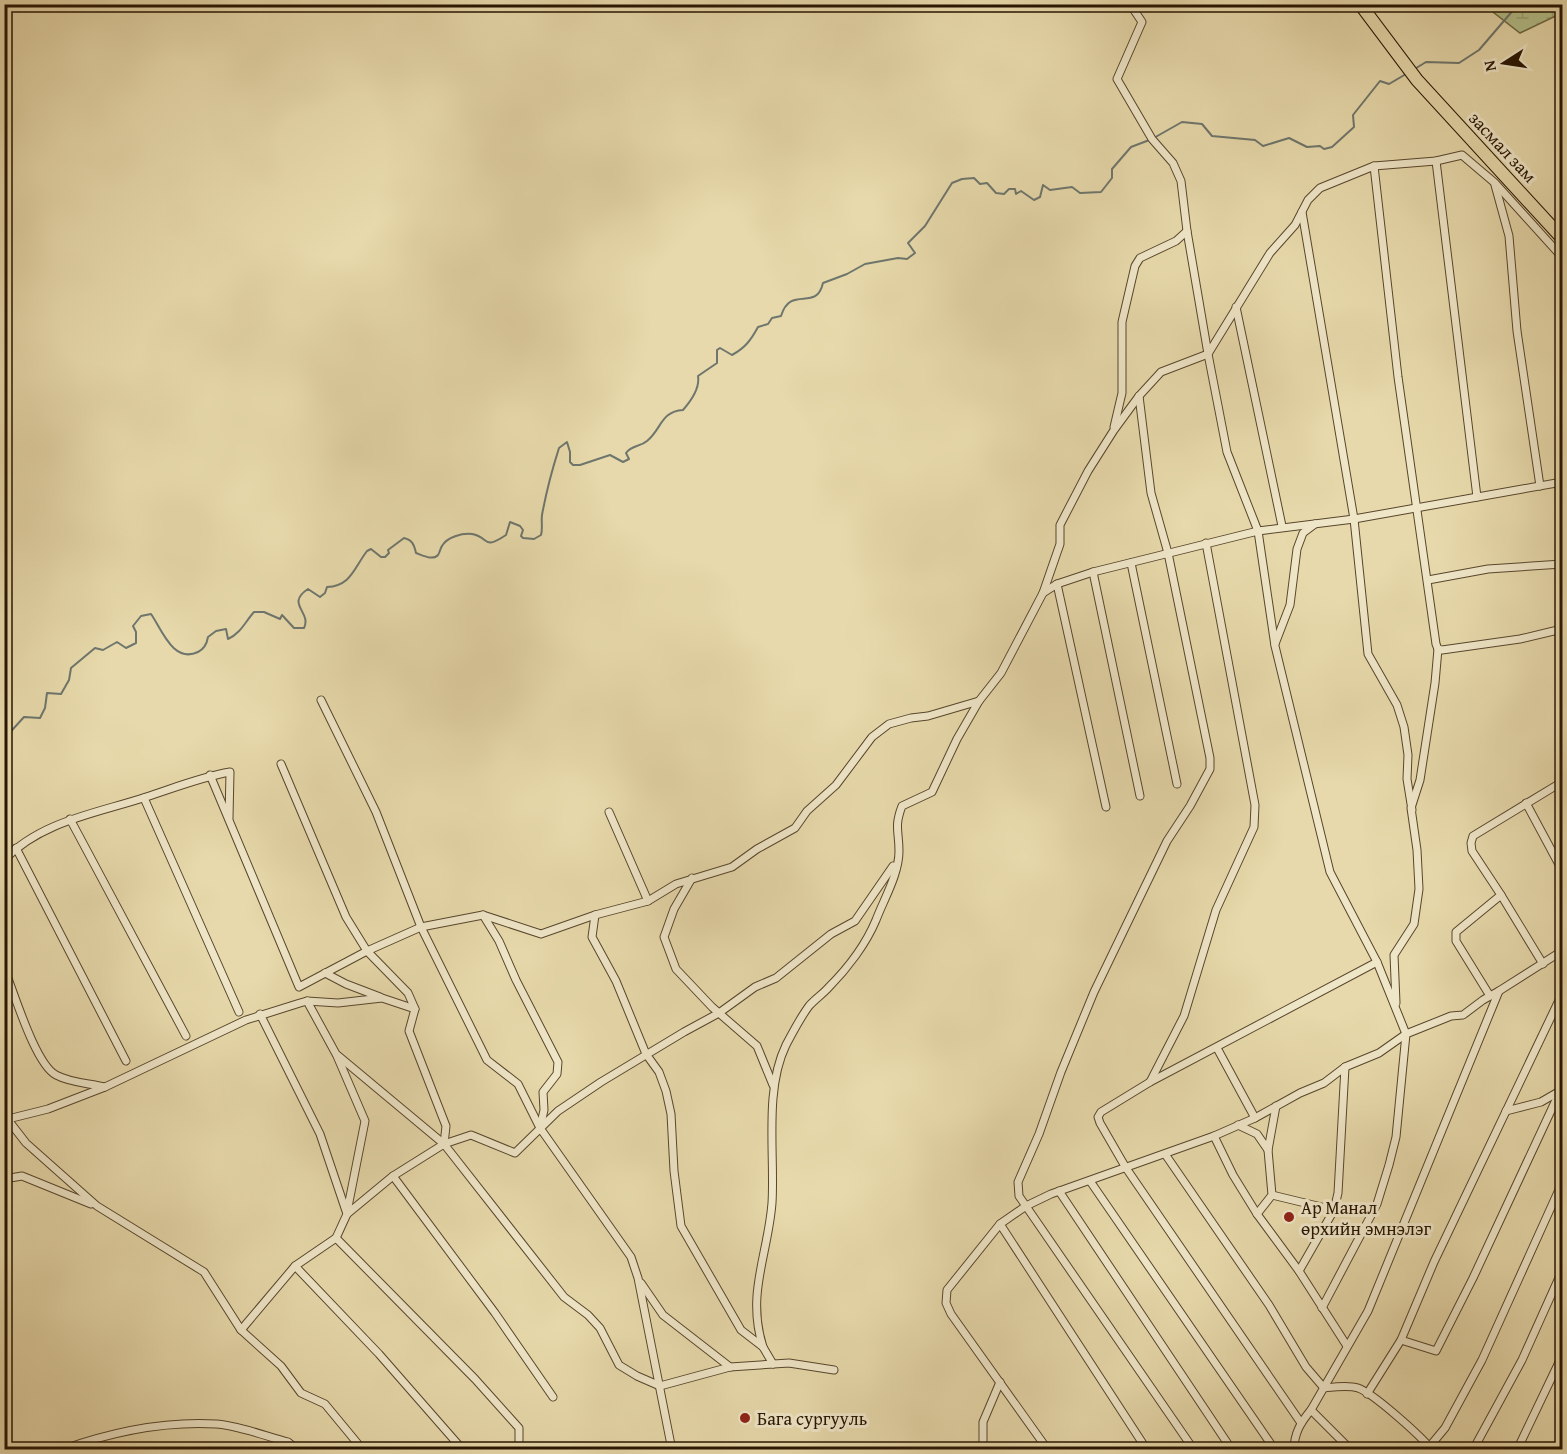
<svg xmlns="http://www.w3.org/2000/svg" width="1567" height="1454" viewBox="0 0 1567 1454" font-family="'Gentium Book Plus',serif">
<defs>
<pattern id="wetland-marsh" width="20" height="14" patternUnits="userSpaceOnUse" patternTransform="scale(1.5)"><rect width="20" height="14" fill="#b4c08a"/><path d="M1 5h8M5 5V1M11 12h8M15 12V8" fill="none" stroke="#9ba475"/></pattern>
</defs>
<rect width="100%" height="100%" fill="#e7d9ab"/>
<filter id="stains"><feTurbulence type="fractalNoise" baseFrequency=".00333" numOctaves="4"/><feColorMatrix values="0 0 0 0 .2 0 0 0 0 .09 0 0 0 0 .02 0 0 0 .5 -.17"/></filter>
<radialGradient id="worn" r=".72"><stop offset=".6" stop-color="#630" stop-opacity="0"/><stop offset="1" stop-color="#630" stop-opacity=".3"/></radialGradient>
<!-- wetland -->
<path fill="url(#wetland-marsh)" stroke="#6e6a46" stroke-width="1.5" d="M1484,5H1562V13L1520,33Z"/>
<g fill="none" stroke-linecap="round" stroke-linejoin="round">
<!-- stream -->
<g stroke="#6e766d" stroke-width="2">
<path d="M1413,70L1426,62L1459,63L1479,50L1515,8L1529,4"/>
<path d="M4,739L24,717L40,718L45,708L47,693L61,694L69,680L71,668L95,648L103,650L117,642L126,648L136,643V632L133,626L141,616L151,614C161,628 173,664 198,652C204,649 207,643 208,637L216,631L226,629L228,639C241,633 245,622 254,612H264L280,619L282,615L294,628H304C312,612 285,604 308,589L320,597L325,593L327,587C351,586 354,568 367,551L371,549L381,557H385L389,553L388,550L404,538C412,540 414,544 416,553C422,555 433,561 438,555C439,554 441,547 442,546C447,537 462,533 472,534C490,537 482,551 506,535L510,522L520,526L523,530L521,536L523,538L534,539L541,535C543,528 541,522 542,515C546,493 552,470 559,448L567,442L570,452V462L573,465H580L610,455L623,462L629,459L626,453C632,445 640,447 647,441C661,430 661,411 683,410C691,401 700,388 698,376L717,363V350L720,348L732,355C745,348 751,340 758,327L768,324L772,318L781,316C791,284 816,313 823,283L847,274L865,264L898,258L907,259L915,253L908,243L925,226L952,183L962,179L974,178L980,184L987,183L996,193L1004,194L1009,189H1015L1016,194L1021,191L1034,200L1040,197L1043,185L1050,190L1072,187L1080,193L1101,192L1112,178V169L1131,147L1152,139L1182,122L1202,124L1212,136L1255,140L1263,146L1289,138L1307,147L1320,146L1324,149L1332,147L1354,127L1353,115L1380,81L1389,84L1406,74"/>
</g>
<!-- minor casing -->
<g stroke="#57462c" stroke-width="9">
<g id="minor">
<path d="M1436,161L1477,497"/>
<path d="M1374,166L1398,377L1436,644L1438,649L1442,650L1520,639L1562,629"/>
<path d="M1495,185L1509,236L1517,331L1540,486"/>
<path d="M1302,212L1354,519L1368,654L1397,705L1404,727L1408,755L1407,779L1412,810"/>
<path d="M1236,307L1282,526"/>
<path d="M1139,396L1151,493L1168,553L1210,758V769L1190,806L1167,841L1094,992L1061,1072L1039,1134L1018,1182L1019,1196L1194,1450"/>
<path d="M1114,427L1122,393V322L1135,266L1140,258L1176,241L1187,231"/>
<path d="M1131,563L1177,784"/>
<path d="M1093,572L1140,796"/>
<path d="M1428,580L1488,569L1562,564"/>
<path d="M1057,584L1106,807"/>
<path d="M1043,593L1060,544V525L1088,471L1114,430L1139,396L1161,372L1208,354L1187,231L1181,181L1173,163L1152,139L1117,79L1142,22L1130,4"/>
<path d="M1275,644L1290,605L1297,549L1303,533L1315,524"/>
<path d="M321,700L376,812L421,927L487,1060L518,1084L540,1128L631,1257L638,1278L672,1450"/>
<path d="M281,764L346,917L367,951L408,993L415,1009L409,1031L446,1126L444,1144L564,1297L588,1315L600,1328L619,1365L637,1376L660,1386L730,1367L789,1363L834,1370"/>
<path d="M210,775L299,987L367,951L421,927L483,915L541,934L595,915L648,901L676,884L732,867L757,849L795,828L807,811L836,785L872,737L889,724L911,718L928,716L979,701"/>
<path d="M144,798L239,1012"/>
<path d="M1526,803L1562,870"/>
<path d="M609,812L648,901"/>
<path d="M70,819L186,1036"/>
<path d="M16,848L126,1061"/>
<path d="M4,860C41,821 98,813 146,797C174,788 201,777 230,772L229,818"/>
<path d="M692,878L674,909L664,937L676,969L712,1007L757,1046L773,1085"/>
<path d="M1501,895L1543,964"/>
<path d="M483,915L499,941L516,980L558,1062L557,1074L543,1092L544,1110L540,1128"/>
<path d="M595,915L592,937L616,981L646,1054L659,1072L666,1091L671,1114L674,1171L681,1226L741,1330L763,1347L773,1364"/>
<path d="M4,968C14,992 35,1064 56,1075C71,1083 88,1083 105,1087"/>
<path d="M325,973L346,984L380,997"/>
<path d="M1490,996L1456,941V932L1501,895L1472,851L1471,843L1473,836L1562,782"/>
<path d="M307,1001L336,1054L444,1144L471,1135L515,1153L558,1111L601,1082L684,1032L719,1013L755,987L776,978L831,934L855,921L893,866"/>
<path d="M1396,1003L1394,955L1414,924L1419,889L1417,850L1411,808L1420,780L1435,683L1438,649"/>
<path d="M260,1014L320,1134L347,1214"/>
<path d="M1217,1048L1255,1118"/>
<path d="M337,1056L365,1121L347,1212"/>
<path d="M1150,1082L1184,1016L1216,910L1254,827L1255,805L1206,543"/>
<path d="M1506,1111L1541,1102L1560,1091"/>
<path d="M5,1116L26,1143L97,1206L204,1272L241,1330"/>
<path d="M4,1120L48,1109L105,1087L246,1020L300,1003L307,1001L338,1003L382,998L415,1009"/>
<path d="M1238,1125L1257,1134L1268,1150"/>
<path d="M1214,1136L1233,1175L1257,1214L1299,1271L1347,1346"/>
<path d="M1165,1154L1269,1305L1306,1367L1324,1388C1334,1387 1348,1385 1358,1388C1373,1393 1421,1436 1432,1450"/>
<path d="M393,1176L495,1313L553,1397"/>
<path d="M4,1179L22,1176L91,1204"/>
<path d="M1090,1181L1275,1450"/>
<path d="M1059,1191L1232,1450"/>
<path d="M1272,1195L1334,1210"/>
<path d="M1257,1214L1272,1195L1268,1150L1276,1106"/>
<path d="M1000,1224L1147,1450"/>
<path d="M336,1238L475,1379L519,1428V1450"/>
<path d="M295,1266L379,1354L463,1450"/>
<path d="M1299,1271L1334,1210L1338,1193L1345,1067"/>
<path d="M641,1283L663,1315L730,1367"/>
<path d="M1322,1308L1377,1204L1389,1165L1396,1137L1406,1034L1377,962L1330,872L1275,646L1258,531L1227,452L1208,354L1270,253L1295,225L1308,200L1320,188L1374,166L1436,161L1462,155L1495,183L1562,257"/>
<path d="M1401,1340L1436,1351L1473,1278L1562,1087"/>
<path d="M763,1347C746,1294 768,1255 772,1203C775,1155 764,1090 786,1045C793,1032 800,1018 809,1006C815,999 823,994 829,987C847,969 866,944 876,920C884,899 899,874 899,851C899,831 894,827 902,806L932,792L957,739L979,701L1001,673L1043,593L1057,584L1093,572L1258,531L1354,519L1562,482"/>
<path d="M1367,1394L1401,1340L1434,1262L1562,994"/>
<path d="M1311,1410L1351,1450"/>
<path d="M1301,1423L1126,1168L1100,1123L1098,1117L1101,1112L1150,1082L1377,962"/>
<path d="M1430,1446L1445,1428L1482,1360L1562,1183"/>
<path d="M61,1450C111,1432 163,1421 216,1424C237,1425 268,1437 288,1442L298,1450"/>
<path d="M363,1450L325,1404L301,1393L281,1366L241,1330L295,1266L336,1238L347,1214L393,1176L444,1144"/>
<path d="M979,1450L983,1443V1422L1000,1382"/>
<path d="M1048,1450L951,1314L946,1303L947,1290L1000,1224L1026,1206L1051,1194L1214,1136L1255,1118L1300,1093L1324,1083L1345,1067L1379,1053L1406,1034L1451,1016L1463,1015L1483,1000L1499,991L1562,951"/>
<path d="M1294,1450C1294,1433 1301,1422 1311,1410L1368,1311L1499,991"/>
<path d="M1473,1450L1522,1360L1562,1271"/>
<path d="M1517,1450L1562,1356"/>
</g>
</g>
<!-- trunk casing -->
<g stroke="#271502" stroke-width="14">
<path id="trunk" d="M1360,4L1417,80L1562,238"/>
</g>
<!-- minor -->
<use href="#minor" stroke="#efe6c8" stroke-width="7"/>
<!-- trunk -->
<use href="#trunk" stroke="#e7d9ab" stroke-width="12"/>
</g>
<!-- markers -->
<g fill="#8f2418" stroke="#efe6c8" stroke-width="2">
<circle cx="1289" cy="1217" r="6"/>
<circle cx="745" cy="1418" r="6"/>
</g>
<g text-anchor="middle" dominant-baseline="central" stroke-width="6" stroke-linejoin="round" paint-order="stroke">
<!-- street labels -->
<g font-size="18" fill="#271502" stroke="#efe6c8">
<text transform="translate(1503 147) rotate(47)">засмал зам</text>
</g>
<!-- poi labels -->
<g font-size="18" fill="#271502" stroke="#efe6c8" text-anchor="start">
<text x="1301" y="1207">Ар Манал<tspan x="1301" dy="21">өрхийн эмнэлэг</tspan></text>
<text x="757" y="1418">Бага сургууль</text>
</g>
</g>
<!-- margin -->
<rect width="1567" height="1454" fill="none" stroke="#e7d9ab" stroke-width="24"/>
<rect x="6" y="6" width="1555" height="1442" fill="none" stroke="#271502" stroke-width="3"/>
<rect x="12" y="12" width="1543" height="1430" fill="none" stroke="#271502" stroke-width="1.5"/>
<!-- north arrow -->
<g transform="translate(1504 63) rotate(258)" stroke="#efe6c8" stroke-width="4.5" paint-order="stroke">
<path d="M0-4.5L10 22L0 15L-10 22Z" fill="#271502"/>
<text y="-9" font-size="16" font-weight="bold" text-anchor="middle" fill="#271502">N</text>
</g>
<rect width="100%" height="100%" filter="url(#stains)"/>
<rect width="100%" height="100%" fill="url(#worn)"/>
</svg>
